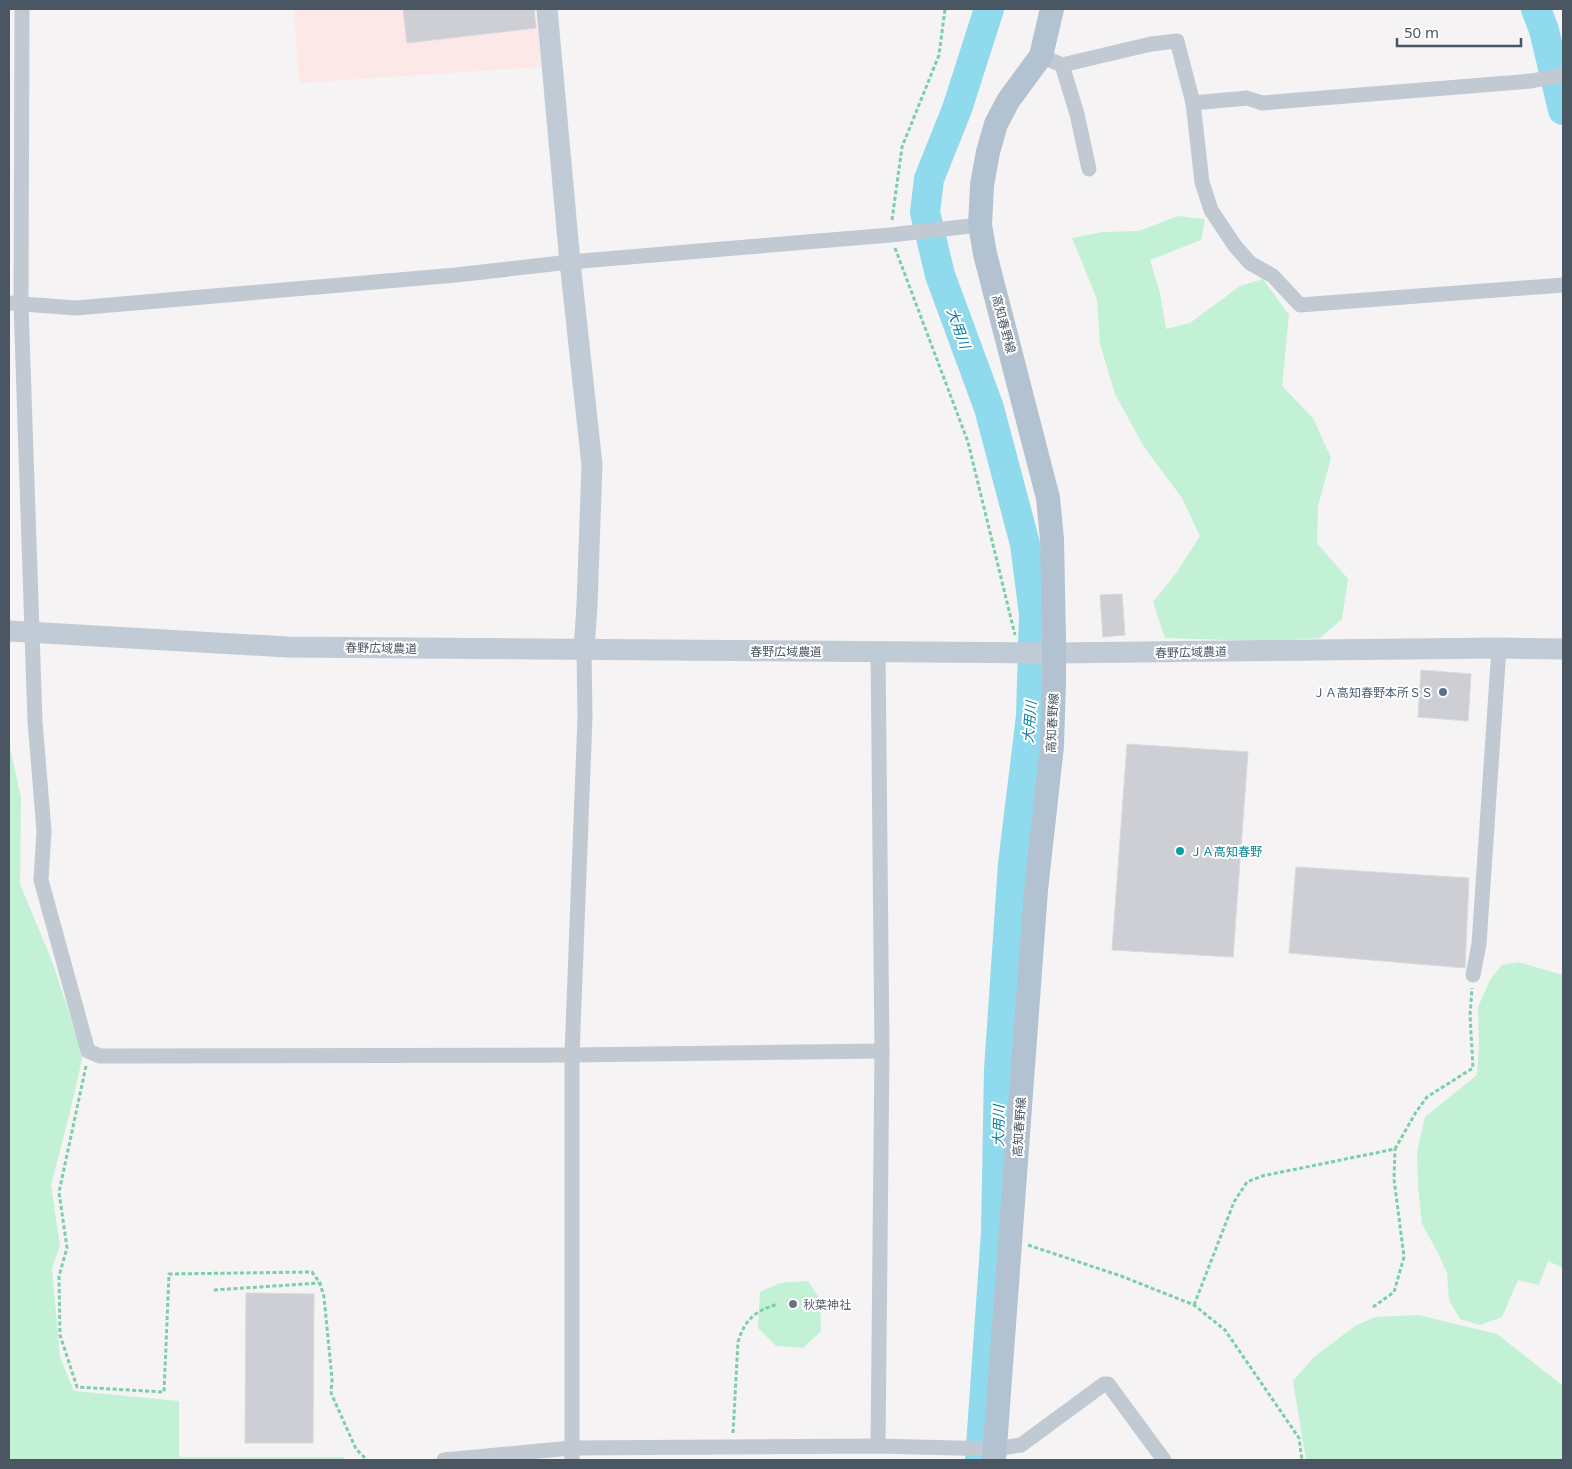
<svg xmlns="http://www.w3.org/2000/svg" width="1572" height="1469" viewBox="0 0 1572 1469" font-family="'Noto Sans','Noto Sans JP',sans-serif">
<rect width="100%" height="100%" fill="#f5f3f3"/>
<!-- medical -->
<path fill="#fce8e6" d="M294,9H536L541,67L299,83Z"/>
<!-- green -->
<g fill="#c3f1d5">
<path d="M1178,216L1205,219L1201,240L1150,260L1160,293L1166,329L1190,323L1240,286L1263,279L1289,315L1282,386L1313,418L1331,458L1318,506L1317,543L1348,579L1342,619L1320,638L1259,641L1165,638L1153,602L1177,572L1200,536L1182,498L1144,447L1115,394L1100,344L1097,299L1072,238L1103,232L1139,231Z"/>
<path d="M10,748L21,797L20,884L52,961L83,1055L70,1112L51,1185L60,1246L52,1268L60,1357L74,1391L179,1401V1457H343L345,1460H9V749Z"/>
<path d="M1518,962L1563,975V1268L1548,1261L1539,1285L1518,1280L1502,1317L1480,1325L1460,1319L1449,1300L1447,1273L1438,1253L1422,1224L1418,1186L1417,1152L1425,1117L1477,1075L1479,1046L1478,1007L1490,980L1502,965Z"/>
<path d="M808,1281L820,1299L821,1331L803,1348L776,1346L758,1328L760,1292L780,1283Z"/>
<path d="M1418,1315L1497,1334L1563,1386V1460H1306L1293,1381L1314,1357L1355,1326L1375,1317Z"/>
</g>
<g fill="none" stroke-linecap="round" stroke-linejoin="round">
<!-- river -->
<g stroke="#90daee" stroke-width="30">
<path d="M1536,9L1544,30L1563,110"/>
<path d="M980,1460L996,1233L999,1070L1013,864L1031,716L1034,614L1025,544L989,408L940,275L925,212L929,179L957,109L989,9"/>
</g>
</g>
<!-- building -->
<g fill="#cdcfd5" stroke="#d7d9de">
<path d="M403,9H534L536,28L407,43Z"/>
<path d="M1122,594L1125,635L1103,637L1100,595Z"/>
<path d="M1421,670L1471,674L1468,721L1418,717Z"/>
<path d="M1127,744L1248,752L1233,957L1112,950Z"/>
<path d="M1296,867L1469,878L1465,968L1289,953Z"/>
<path d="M246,1293L314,1294L313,1443H245Z"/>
<path d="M796,1298L798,1307L789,1309L787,1300Z"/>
</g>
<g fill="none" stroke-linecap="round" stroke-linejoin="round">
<!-- path -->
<g stroke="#7ad0a6" stroke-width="3" stroke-dasharray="4 2.5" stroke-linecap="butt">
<path d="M892,220L902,147L939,55L945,9"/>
<path d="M895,248L968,442L1015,635"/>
<path d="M86,1066L59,1192L67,1248L59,1276L60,1335L77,1387L164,1392L169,1274L312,1272L320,1283L324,1297L332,1379L331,1393L356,1449L367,1460"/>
<path d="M1028,1245L1121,1276L1194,1305L1225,1330L1299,1438L1302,1460"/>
<path d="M214,1290L319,1283"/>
<path d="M1194,1305L1234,1202L1247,1182L1262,1176L1395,1149L1416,1112L1427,1097L1473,1068L1470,1015L1472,988"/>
<path d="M1373,1307L1394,1292L1404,1257L1394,1179L1395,1149"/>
<path d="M733,1433L738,1342C745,1319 755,1311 778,1304"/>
</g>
<!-- street -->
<g stroke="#c1cad2" stroke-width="15">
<path d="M22,9L21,304L35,721L44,831L41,880L88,1051L100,1056L572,1055L882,1051"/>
<path d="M1041,56L1062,65L1151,44L1177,41L1193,103L1202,182L1211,210L1235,246L1250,263L1273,276L1300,305L1563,285"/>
<path d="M1062,65L1077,114L1089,169"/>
<path d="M1193,103L1247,98L1262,103L1531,81L1563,75"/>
<path d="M9,303L76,308L456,275L570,262L890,235L980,225"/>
<path d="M878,651L882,1051L878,1446"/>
<path d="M1473,975L1479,944L1499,648"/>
<path d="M444,1460L571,1448L878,1446L995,1449L1021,1445L1104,1384H1108L1164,1460"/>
<path d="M572,1460V1055L585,717L584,650"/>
</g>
<!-- secondary -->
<g stroke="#c1cbd6" stroke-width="21">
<path d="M547,9L570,262L592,465L587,605L584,650"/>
<path d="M9,631L287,647L1054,653L1499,648L1563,649"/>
</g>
<!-- primary -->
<path stroke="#b3c2d1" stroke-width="24" d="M994,1460L1036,890L1052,746L1054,682V637L1052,539L1048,498L985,254L980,225L982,185L988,152L996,124L1008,101L1041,56L1052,9"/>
</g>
<!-- markers -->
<circle fill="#5c6f8a" stroke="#fff" stroke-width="2" cx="1443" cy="692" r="5"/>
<circle fill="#0f9aa8" stroke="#fff" stroke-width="2" cx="1180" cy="851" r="5"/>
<circle fill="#6b7280" stroke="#fff" stroke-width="2" cx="793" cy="1304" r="5"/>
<g text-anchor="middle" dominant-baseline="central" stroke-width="4" stroke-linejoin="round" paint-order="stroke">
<!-- street labels -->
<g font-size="12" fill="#4a5661" stroke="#fff">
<text transform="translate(1004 324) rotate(75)">高知春野線</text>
<text transform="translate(381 648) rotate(1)">春野広域農道</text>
<text x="786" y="651">春野広域農道</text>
<text transform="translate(1191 652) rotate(-1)">春野広域農道</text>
<text transform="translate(1052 723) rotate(-87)">高知春野線</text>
<text transform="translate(1019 1127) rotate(-86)">高知春野線</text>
</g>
<!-- service labels -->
<g font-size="12" fill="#4e5e75" stroke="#fff" text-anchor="end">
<text x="1433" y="692">ＪＡ高知春野本所ＳＳ</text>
</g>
<!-- culture labels -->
<g font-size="12" fill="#0d838f" stroke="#fff" text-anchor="start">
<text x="1190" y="851">ＪＡ高知春野</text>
</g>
<!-- worship labels -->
<g font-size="12" fill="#5b616d" stroke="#fff" text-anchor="start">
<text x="803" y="1304">秋葉神社</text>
</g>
<!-- water labels -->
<g font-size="14" font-style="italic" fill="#0c7c9b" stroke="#fff">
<text transform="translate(959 328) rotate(70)">大用川</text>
<text transform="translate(1029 722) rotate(-85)">大用川</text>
<text transform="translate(998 1126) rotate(-89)">大用川</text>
</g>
</g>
<!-- border -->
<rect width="1572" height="1469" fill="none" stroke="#4a5661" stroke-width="20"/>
<!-- scale -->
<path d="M1397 38v8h124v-8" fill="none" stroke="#4a5661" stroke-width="2.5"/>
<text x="1404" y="38" font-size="15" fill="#4a5661" stroke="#ffffff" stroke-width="4" paint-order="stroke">50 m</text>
</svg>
